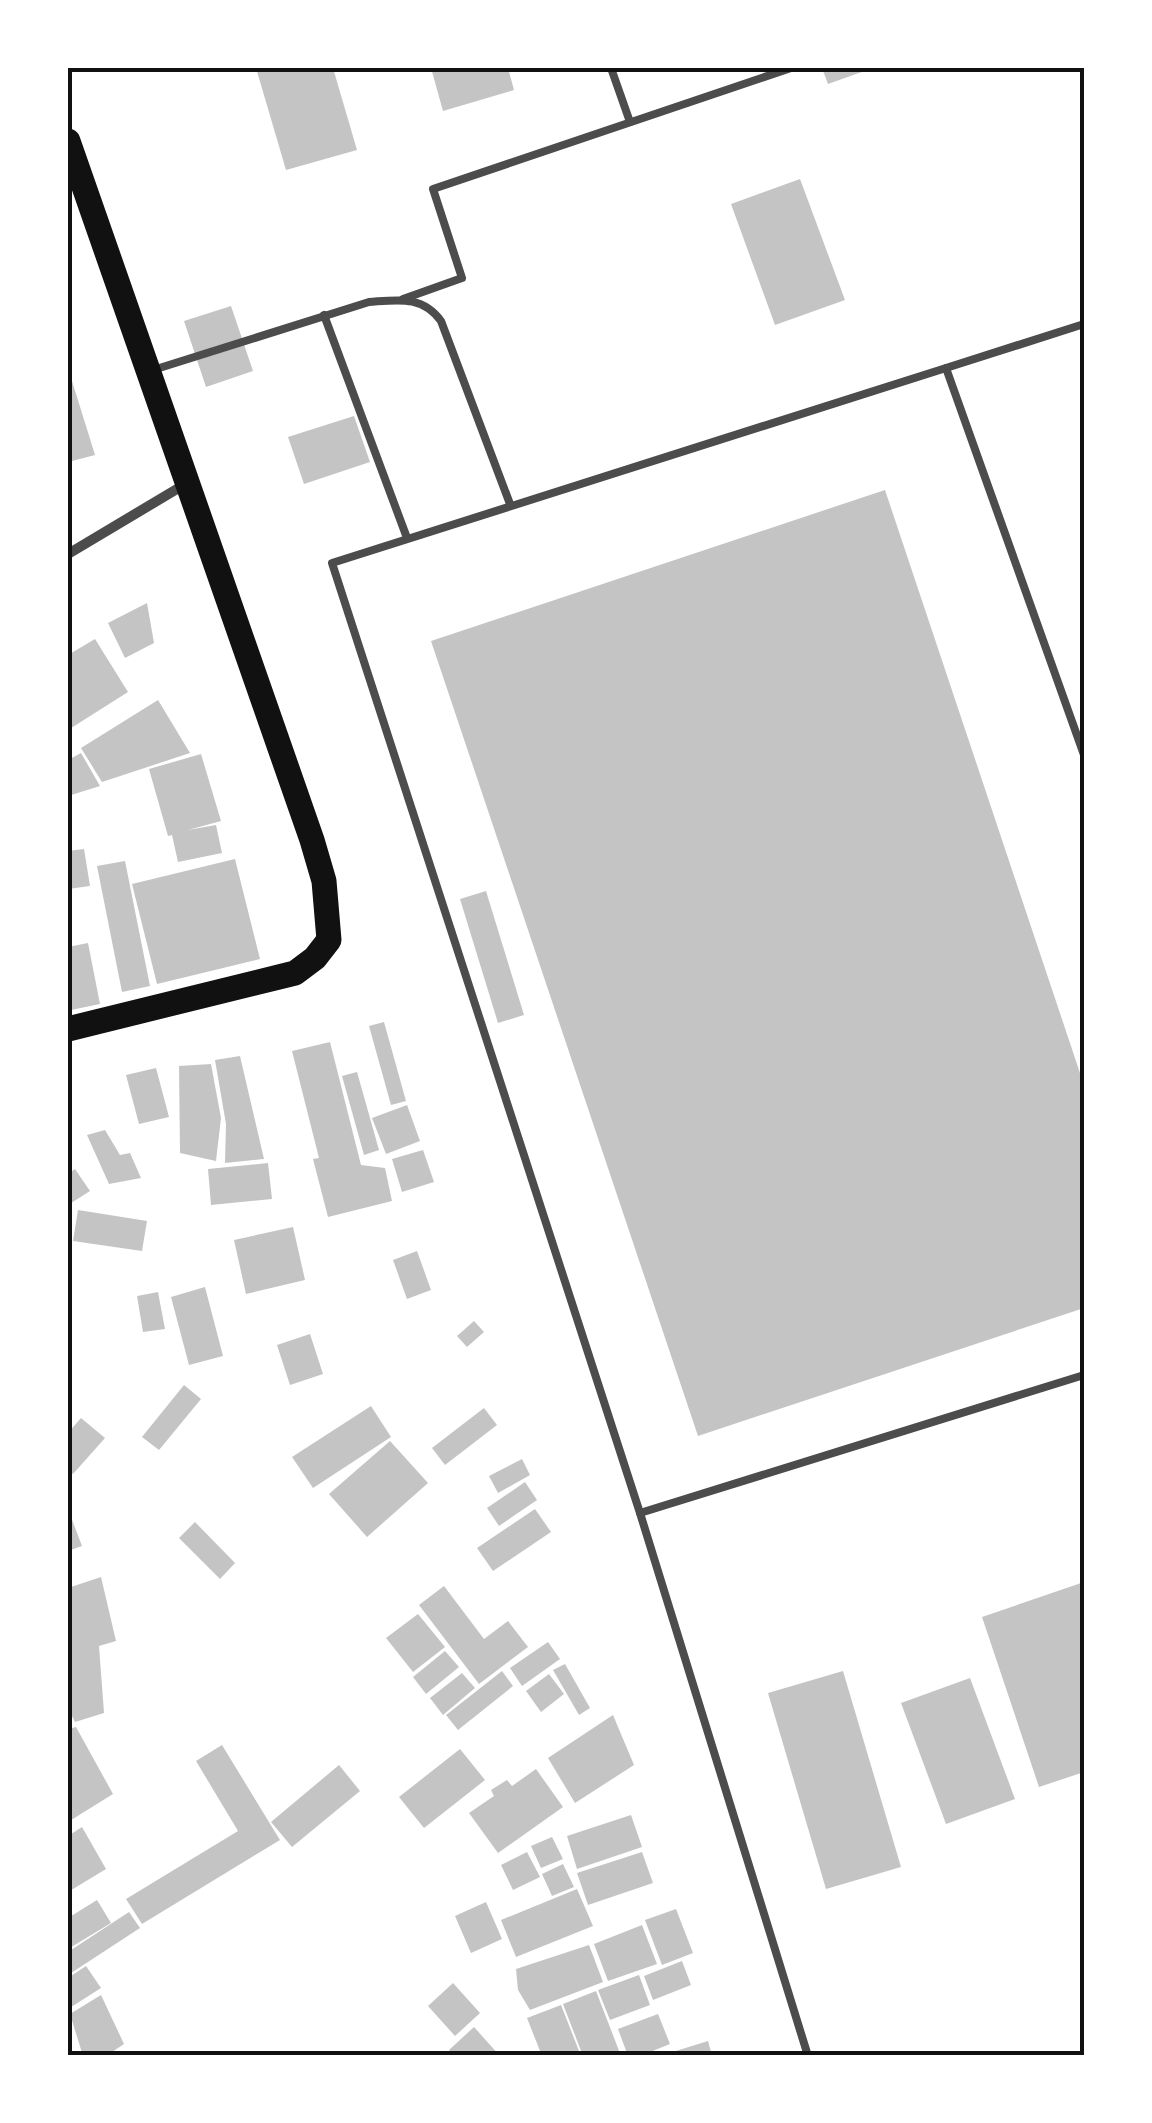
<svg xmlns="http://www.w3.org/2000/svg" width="1152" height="2123" viewBox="0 0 1152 2123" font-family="Jost,sans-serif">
<rect width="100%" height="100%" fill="#fff"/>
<!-- building -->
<g fill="#c4c4c4">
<path d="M256,68H333L357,150L286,170Z"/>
<path d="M431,68H508L514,90L443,111Z"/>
<path d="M822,68H873L828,84Z"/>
<path d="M800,179L845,300L775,325L731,204Z"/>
<path d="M231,306L253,371L206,387L184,321Z"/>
<path d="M68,368L95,455L72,461L68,446Z"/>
<path d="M354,416L370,462L304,484L288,437Z"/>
<path d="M885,490L1084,1085V1308L698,1436L431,641Z"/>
<path d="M147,603L154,643L125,658L108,623Z"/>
<path d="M95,639L128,692L68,730V655Z"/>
<path d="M158,700L190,753L102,782L81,748Z"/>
<path d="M81,753L100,786L68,796V760Z"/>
<path d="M201,754L221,821L188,830L216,825L222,853L178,862L172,835L168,836L149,769Z"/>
<path d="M84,849L90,886L68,889V851Z"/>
<path d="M235,859L260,959L157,984L132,884Z"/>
<path d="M125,861L150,986L122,992L97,866Z"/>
<path d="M486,891L524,1015L498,1023L460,899Z"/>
<path d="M88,943L100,1004L71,1010L68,947Z"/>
<path d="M384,1022L406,1101L391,1105L369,1026Z"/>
<path d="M330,1042L361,1165L385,1168L392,1201L328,1217L313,1159L319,1158L292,1051Z"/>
<path d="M240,1056L264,1159L225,1163L226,1124L215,1060Z"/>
<path d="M211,1064L221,1118L216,1161L180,1153L179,1066Z"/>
<path d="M156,1068L169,1117L139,1124L126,1075Z"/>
<path d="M357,1072L379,1150L364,1155L342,1076Z"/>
<path d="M407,1105L420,1141L386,1154L372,1118Z"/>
<path d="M105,1130L120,1155L130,1153L141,1178L109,1184L87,1135Z"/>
<path d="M423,1150L434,1182L402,1192L392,1159Z"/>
<path d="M268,1163L272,1199L211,1205L208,1169Z"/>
<path d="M75,1169L90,1191L68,1205V1174Z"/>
<path d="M78,1210L147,1221L142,1251L73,1241Z"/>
<path d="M293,1227L305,1280L246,1294L234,1240Z"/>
<path d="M417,1251L431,1290L407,1299L393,1260Z"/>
<path d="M205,1287L223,1356L189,1365L171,1297Z"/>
<path d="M158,1292L165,1329L143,1332L137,1296Z"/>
<path d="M474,1321L484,1332L467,1347L457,1336Z"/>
<path d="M310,1334L323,1374L290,1385L277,1345Z"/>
<path d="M184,1385L201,1399L159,1450L142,1437Z"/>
<path d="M371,1406L391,1437L313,1488L292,1457Z"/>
<path d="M484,1408L497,1425L445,1465L432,1448Z"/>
<path d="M81,1418L105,1438L73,1474L68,1469V1433Z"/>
<path d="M390,1441L428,1483L367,1537L329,1494Z"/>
<path d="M522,1459L530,1475L498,1493L489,1476Z"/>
<path d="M525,1482L537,1500L499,1526L487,1508Z"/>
<path d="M535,1509L551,1532L493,1571L477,1548Z"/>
<path d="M71,1517L82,1546L68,1551V1519Z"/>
<path d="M195,1522L235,1563L220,1579L179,1538Z"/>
<path d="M101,1577L116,1641L99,1646L104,1713L75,1722L68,1708V1588Z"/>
<path d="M1084,1582V1772L1039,1787L982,1617Z"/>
<path d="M444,1586L484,1639L508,1621L528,1647L479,1684L419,1605Z"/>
<path d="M418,1614L445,1647L413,1672L386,1638Z"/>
<path d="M548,1642L560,1659L522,1686L510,1668Z"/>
<path d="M445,1651L459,1667L426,1694L413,1677Z"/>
<path d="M565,1664L590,1708L579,1715L553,1670Z"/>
<path d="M502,1671L513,1686L458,1730L446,1715Z"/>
<path d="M843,1671L901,1867L826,1889L768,1693Z"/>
<path d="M462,1673L475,1688L443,1715L430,1698Z"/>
<path d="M549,1674L564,1694L541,1712L526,1691Z"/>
<path d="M970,1678L1015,1799L946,1824L901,1703Z"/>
<path d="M613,1715L634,1765L575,1803L548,1758Z"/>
<path d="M76,1727L113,1794L68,1822V1729Z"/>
<path d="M222,1745L280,1840L142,1924L126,1899L238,1831L196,1761Z"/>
<path d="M460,1749L485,1780L424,1828L399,1797Z"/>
<path d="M339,1765L360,1791L292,1847L271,1822Z"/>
<path d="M536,1769L563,1807L498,1853L469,1813L494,1796L491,1790L507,1780L512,1786Z"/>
<path d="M631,1815L642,1847L577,1869L567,1836Z"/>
<path d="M82,1827L106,1869L68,1892V1836Z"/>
<path d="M552,1837L563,1859L541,1868L531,1846Z"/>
<path d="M527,1852L540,1877L513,1890L501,1865Z"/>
<path d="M642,1852L653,1883L588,1905L577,1873Z"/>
<path d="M563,1864L574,1887L552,1896L542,1874Z"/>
<path d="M577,1889L593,1926L516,1957L501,1920Z"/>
<path d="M97,1900L111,1923L68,1949V1918Z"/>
<path d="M486,1902L502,1939L471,1953L455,1916Z"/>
<path d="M676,1909L693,1953L662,1965L645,1920Z"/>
<path d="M129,1912L140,1928L68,1975V1952Z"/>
<path d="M642,1925L657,1964L608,1981L594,1944Z"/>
<path d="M589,1945L603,1982L530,2010L518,1990L516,1969Z"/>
<path d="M682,1961L691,1985L653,2000L644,1976Z"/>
<path d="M86,1966L101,1988L68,2009V1978Z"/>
<path d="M639,1975L650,2005L610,2020L598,1990Z"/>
<path d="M453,1983L480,2013L455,2036L428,2006Z"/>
<path d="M596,1991L621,2056H583L563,2004Z"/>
<path d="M101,1995L124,2044L106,2056H83L70,2014Z"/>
<path d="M561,2005L581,2056H542L527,2018Z"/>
<path d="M658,2014L670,2044L640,2056H628L618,2029Z"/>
<path d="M474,2027L500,2056H454L449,2050Z"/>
<path d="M708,2041L712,2056H663V2055Z"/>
</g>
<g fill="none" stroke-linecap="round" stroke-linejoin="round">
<!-- service -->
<g stroke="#4c4c4c" stroke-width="8">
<path d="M611,68L630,122"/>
<path d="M403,299L462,278L433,189L791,68"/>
<path d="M324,315L407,538"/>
<path d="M946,368L1084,324"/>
<path d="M153,370L369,302C398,300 422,295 441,321L510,504"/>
<path d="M1084,755L946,368L332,563L640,1513L1084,1375"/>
<path d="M640,1513L808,2056"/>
</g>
<!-- minor -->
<path stroke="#4c4c4c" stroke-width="10" d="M68,554L187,483"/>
<!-- primary -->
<path stroke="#111" stroke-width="25" d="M68,141L312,840L324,881L329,940L315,958L295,973L68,1029"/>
</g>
<!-- border -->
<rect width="1152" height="2123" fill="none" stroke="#ffffff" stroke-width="140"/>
<rect x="70" y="70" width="1012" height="1983" fill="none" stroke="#111" stroke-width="4"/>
</svg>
